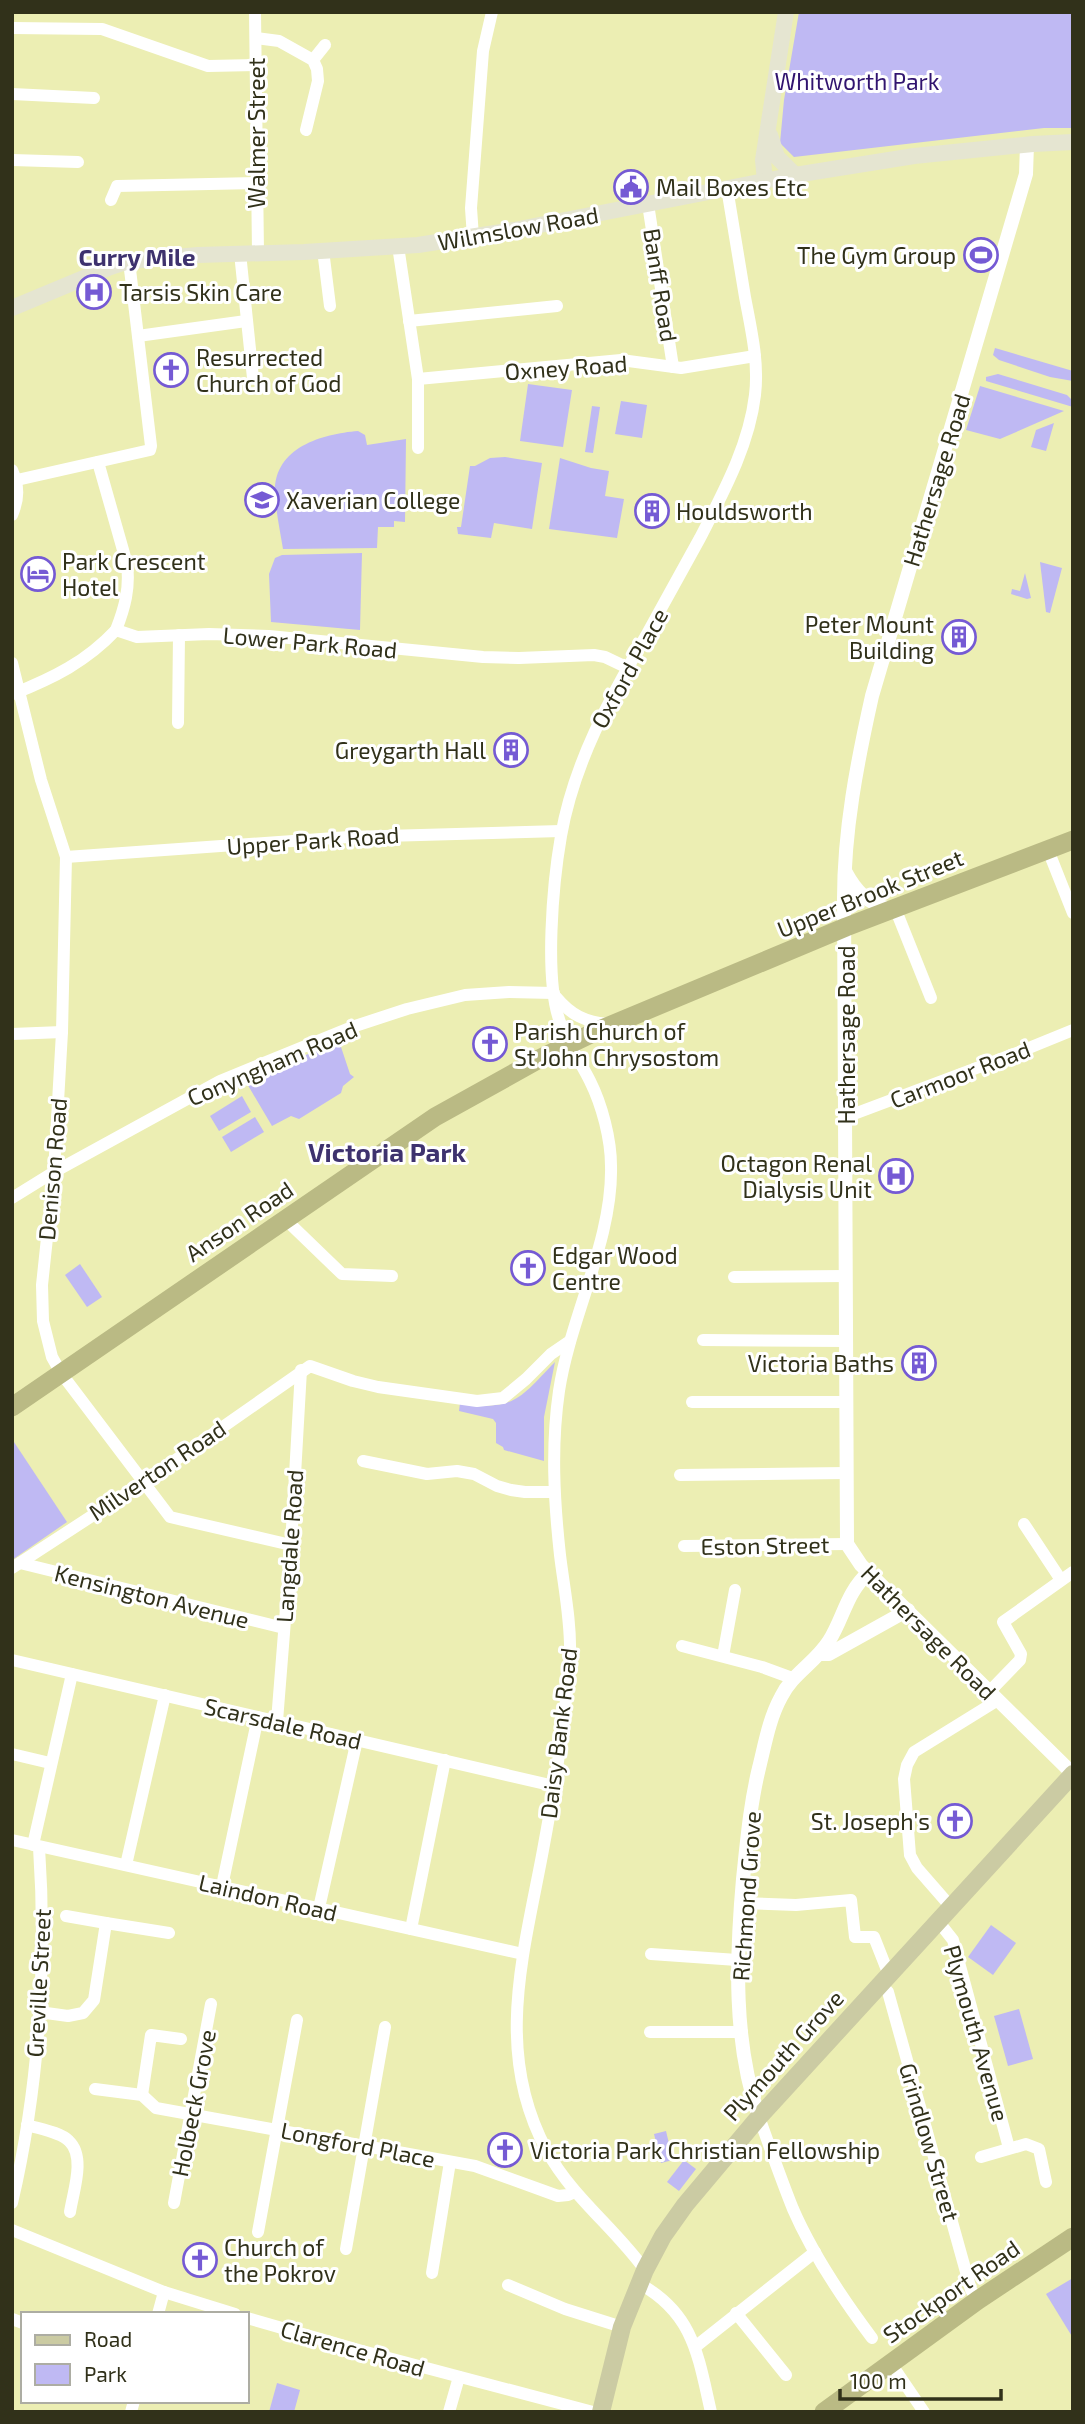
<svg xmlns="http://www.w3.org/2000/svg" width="1085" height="2424" viewBox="0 0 1085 2424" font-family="'Exo 2',sans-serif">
<rect width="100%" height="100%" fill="#eceeb3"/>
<!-- green -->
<g fill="#bfb9f3">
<path d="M799,12H1073V128H1044L794,157L780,143L784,100Z"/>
<path d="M995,348L1073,371V381L1050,377L999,360L993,355Z"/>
<path d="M998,374L1067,395L1073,401V407L986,381V377Z"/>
<path d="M528,384L572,390L563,447L520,441Z"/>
<path d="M980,386L1064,411L1000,439L966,430Z"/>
<path d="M621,401L647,405L642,438L615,434Z"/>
<path d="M592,406L600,407L593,453L585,452Z"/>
<path d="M1054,423L1046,451L1031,447L1036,430Z"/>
<path d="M358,431L365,435L367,445L406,439L405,522L394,521V527H378L377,548L283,549C280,531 276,512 275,494C273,448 321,434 358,431Z"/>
<path d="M505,457L542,463L532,529L494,523L491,538L458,534L457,527H461L470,466H475L490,458Z"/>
<path d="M560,458L591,468L609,471L605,496L624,499L617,538L549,529Z"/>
<path d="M362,553L360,630L271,622L269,574L275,558L282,555Z"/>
<path d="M1040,562L1062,568L1050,613L1046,612Z"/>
<path d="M1025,573L1031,598L1027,599L1011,594L1012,589L1020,591Z"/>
<path d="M339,1041L350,1074L354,1077L343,1086L341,1093L299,1119L291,1116L272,1126L246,1082L275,1068Z"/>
<path d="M242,1096L251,1112L219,1131L210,1116Z"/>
<path d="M255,1117L264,1132L231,1152L222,1137Z"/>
<path d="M80,1264L102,1297L87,1307L65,1275Z"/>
<path d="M555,1362L544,1417V1461L504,1450L503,1447L496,1443V1423L493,1419L459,1411L460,1403C514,1412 520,1398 555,1362Z"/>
<path d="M12,1439L67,1522L12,1560Z"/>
<path d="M991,1925L1016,1943L993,1975L968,1957Z"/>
<path d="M1019,2009L1033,2059L1008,2066L994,2016Z"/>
<path d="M666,2131L673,2160L661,2163L654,2134Z"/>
<path d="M684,2160L696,2169L679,2191L667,2182Z"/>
<path d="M1073,2278V2338L1046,2294Z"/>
<path d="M277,2383L300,2390L294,2412H269Z"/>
</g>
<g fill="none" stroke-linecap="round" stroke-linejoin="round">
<!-- minor -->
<g stroke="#fff" stroke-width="12">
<path d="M255,12L258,253"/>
<path d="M12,28L102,29L208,66L256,65"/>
<path d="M256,38L279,41L313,60L317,69L318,81L306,130"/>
<path d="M313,60L325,45"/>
<path d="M12,94L94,98"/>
<path d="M12,160L78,162"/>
<path d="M111,200L117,186L256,183"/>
<path d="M648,204L673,367"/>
<path d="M473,237L471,208L483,51L492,12"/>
<path d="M398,246L418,379V448"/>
<path d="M323,250L330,306"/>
<path d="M240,253L253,378"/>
<path d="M409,321L557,306"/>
<path d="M138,336L246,321"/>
<path d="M418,379L621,360L681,368L755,356"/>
<path d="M98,462L127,564C130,588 125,607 116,630"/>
<path d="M12,470C19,486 19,499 12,515"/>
<path d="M17,480L150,450L151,446L129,261"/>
<path d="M12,663L41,780L66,857L62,1032L54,1172L42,1285L43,1321L52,1357L61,1373L170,1517L291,1545"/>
<path d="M13,694C53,678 86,662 116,630L137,637L209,634L269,636L483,657L519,658L594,655L605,657L628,668"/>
<path d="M178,723L179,635"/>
<path d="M1048,850L1073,913"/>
<path d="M66,857L349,837L561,831"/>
<path d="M895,908L931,998"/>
<path d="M556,997C571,1015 585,1022 609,1024"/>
<path d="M12,1034L62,1032"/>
<path d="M846,1117L1019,1052L1073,1030"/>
<path d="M12,1198L54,1172L220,1081L352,1027L407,1009L465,995L509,992L554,993"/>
<path d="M285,1219L342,1274L392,1276"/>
<path d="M734,1277L846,1276"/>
<path d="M703,1340L847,1341"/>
<path d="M692,1402H847"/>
<path d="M363,1461L427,1474L457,1471L474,1474L497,1486L511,1490L525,1492H554"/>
<path d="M680,1475L847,1473"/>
<path d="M1024,1524L1061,1580"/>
<path d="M684,1546L847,1544"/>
<path d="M20,1563L284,1628"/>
<path d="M12,1568L144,1482L310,1366L353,1381L378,1387L477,1401L503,1398L526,1379L551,1354L570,1341"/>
<path d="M682,1646L762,1667L792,1678"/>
<path d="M723,1656L735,1590"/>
<path d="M12,1660L554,1786"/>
<path d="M990,1691L1020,1660L1021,1654L1003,1622L1073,1572"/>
<path d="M277,1721L291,1545L301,1370"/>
<path d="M12,1754L50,1763"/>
<path d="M12,1840L523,1954"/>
<path d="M33,1845L72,1674"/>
<path d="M126,1865L165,1695"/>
<path d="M222,1886L258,1717"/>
<path d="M741,1903L796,1905L851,1900L855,1937H874L889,1975"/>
<path d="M951,1907L917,1868L910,1855L904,1779L907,1765L914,1752L998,1700"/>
<path d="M319,1908L357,1740"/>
<path d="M66,1916L106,1923"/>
<path d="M938,1921L953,1940L1009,2148"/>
<path d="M411,1929L445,1760"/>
<path d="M651,1954L737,1960"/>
<path d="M881,1984L888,1992L971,2290L978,2300"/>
<path d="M39,2012L68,2016L83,2013L94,2000L106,1923L169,1933"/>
<path d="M650,2032H742"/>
<path d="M95,2089L142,2095L156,2108L475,2166L558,2196L568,2195L575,2192"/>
<path d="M142,2095L151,2035L181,2039"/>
<path d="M759,2117C770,2148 781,2179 793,2209C813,2255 842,2298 872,2338"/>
<path d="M27,2125C40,2129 60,2132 69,2141C86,2157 73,2192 70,2212"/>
<path d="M981,2157L1026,2144L1039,2149L1046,2182"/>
<path d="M12,2203C39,2088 47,1964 39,1847"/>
<path d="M174,2203L211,2004"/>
<path d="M12,2230L164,2292L235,2314"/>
<path d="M258,2232L297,2020"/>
<path d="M346,2249L385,2027"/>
<path d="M645,2270C615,2228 572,2197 547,2151C493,2052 524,1953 543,1850C555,1786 566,1719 570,1654C571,1621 564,1588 560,1555C554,1500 551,1446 559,1391C570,1317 613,1240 611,1166C611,1139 602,1105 590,1081C580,1061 567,1043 560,1022C544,979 553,882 561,836C574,762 610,698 647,634C665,602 682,570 700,538C723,493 749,446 755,395C759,362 751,329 745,297C739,260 733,224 727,188"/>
<path d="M432,2273L450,2162"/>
<path d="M640,2284C694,2314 698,2356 711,2412"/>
<path d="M508,2285L565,2309L622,2327"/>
<path d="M736,2313L786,2375"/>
<path d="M158,2314L164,2292"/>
<path d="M247,2318L362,2351L593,2412"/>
<path d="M12,2319L23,2323"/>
<path d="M695,2347L815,2252"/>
<path d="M890,2362L924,2412"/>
<path d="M131,2412L134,2401"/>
<path d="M449,2412L459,2377"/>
</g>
<!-- tertiary -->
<g stroke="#fff" stroke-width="14">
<path d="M1027,144L1026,174L872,696C857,763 844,830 844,899L847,1544L861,1565L1073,1774"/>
<path d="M845,871C856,892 868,904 891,909"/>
<path d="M821,1654H829L908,1610"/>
<path d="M759,2117C733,2042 736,1958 743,1879C747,1842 750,1805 759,1768C765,1744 769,1719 781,1697C792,1674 815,1663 829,1641C844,1617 846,1593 869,1572"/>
</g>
<!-- secondary -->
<g stroke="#e5e5d1" stroke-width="16">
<path d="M770,135L777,157L795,175"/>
<path d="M765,181L763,160L786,12"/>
<path d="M12,308L108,268L129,261L198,255L304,252L418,245L514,230L795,175L914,156L1033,144L1073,142"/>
</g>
<!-- primary -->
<path stroke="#cbcba3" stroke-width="18" d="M601,2412L622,2327L645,2270L663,2236L685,2205L759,2117L1073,1774"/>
<!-- trunk -->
<g stroke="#baba84" stroke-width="19">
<path d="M12,1407L435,1117L541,1058L597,1031L846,927L1073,840"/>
<path d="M824,2412L978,2300L1073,2237"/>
</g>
</g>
<!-- icons -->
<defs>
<g id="civic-ring" transform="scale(1.75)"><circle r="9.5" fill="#fff" stroke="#755ad4" stroke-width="1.5"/><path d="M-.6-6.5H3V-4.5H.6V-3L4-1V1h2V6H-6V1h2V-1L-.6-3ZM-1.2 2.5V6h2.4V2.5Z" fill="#755ad4"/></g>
<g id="stadium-ring" transform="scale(1.75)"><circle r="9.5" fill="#fff" stroke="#755ad4" stroke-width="1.5"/><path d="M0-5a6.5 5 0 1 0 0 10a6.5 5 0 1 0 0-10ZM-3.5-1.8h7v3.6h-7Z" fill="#755ad4"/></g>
<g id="hospital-ring" transform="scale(1.75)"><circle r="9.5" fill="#fff" stroke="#755ad4" stroke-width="1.5"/><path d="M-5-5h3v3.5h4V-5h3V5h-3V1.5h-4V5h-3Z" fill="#755ad4"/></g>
<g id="church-ring" transform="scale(1.75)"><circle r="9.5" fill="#fff" stroke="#755ad4" stroke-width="1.5"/><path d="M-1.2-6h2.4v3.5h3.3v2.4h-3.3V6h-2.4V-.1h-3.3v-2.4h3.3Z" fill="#755ad4"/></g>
<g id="university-ring" transform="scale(1.75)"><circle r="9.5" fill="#fff" stroke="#755ad4" stroke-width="1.5"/><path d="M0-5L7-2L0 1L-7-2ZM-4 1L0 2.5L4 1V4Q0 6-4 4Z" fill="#755ad4"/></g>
<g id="building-ring" transform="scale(1.75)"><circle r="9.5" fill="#fff" stroke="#755ad4" stroke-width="1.5"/><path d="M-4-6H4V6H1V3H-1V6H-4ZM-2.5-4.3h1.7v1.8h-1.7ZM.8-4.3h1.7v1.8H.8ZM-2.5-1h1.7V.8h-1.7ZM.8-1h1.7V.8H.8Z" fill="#755ad4"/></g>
<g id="hotel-ring" transform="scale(1.75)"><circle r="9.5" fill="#fff" stroke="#755ad4" stroke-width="1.5"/><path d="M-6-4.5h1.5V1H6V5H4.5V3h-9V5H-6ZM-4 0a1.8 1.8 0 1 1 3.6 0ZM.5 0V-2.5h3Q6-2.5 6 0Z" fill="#755ad4"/></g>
</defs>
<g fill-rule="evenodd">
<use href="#civic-ring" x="631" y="187"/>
<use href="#stadium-ring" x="981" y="255"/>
<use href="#hospital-ring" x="94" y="292"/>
<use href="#church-ring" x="171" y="370"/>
<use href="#university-ring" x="262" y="500"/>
<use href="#building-ring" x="652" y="511"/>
<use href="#hotel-ring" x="38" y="574"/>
<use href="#building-ring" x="959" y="637"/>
<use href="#building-ring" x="511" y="750"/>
<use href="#church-ring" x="490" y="1044"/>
<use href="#hospital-ring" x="896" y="1176"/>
<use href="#church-ring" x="528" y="1268"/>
<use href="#building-ring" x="919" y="1363"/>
<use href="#church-ring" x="955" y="1821"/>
<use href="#church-ring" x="505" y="2150"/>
<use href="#church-ring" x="200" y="2260"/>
</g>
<g text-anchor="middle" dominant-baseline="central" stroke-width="6" stroke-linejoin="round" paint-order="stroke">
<!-- park labels -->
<g font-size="23" fill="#31146f" stroke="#fff">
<text x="857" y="81">Whitworth Park</text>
</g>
<!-- street labels -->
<g font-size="23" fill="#31311a" stroke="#fff">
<text transform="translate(256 133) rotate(-90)">Walmer Street</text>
<text transform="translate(518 228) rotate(-10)">Wilmslow Road</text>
<text transform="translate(661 285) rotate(81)">Banff Road</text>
<text transform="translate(566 367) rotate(-4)">Oxney Road</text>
<text transform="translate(936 480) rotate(-73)">Hathersage Road</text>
<text transform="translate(310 642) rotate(5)">Lower Park Road</text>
<text transform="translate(629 668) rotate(-61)">Oxford Place</text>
<text transform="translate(313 840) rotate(-4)">Upper Park Road</text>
<text transform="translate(870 893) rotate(-22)">Upper Brook Street</text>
<text transform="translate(846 1035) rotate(-90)">Hathersage Road</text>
<text transform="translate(272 1063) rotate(-23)">Conyngham Road</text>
<text transform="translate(960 1074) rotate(-21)">Carmoor Road</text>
<text transform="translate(52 1169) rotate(-85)">Denison Road</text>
<text transform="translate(239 1221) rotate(-34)">Anson Road</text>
<text transform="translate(157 1470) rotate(-34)">Milverton Road</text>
<text transform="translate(765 1545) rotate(-1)">Eston Street</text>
<text transform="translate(289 1546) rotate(-86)">Langdale Road</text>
<text transform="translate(152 1596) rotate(14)">Kensington Avenue</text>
<text transform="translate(929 1632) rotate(45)">Hathersage Road</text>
<text transform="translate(283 1723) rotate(13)">Scarsdale Road</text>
<text transform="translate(558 1733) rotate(-83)">Daisy Bank Road</text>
<text transform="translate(746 1896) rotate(-86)">Richmond Grove</text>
<text transform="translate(268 1897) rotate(13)">Laindon Road</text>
<text transform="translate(38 1983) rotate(-87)">Greville Street</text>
<text transform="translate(977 2033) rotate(74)">Plymouth Avenue</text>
<text transform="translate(783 2055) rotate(-48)">Plymouth Grove</text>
<text transform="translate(193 2103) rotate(-79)">Holbeck Grove</text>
<text transform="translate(930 2142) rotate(74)">Grindlow Street</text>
<text transform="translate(358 2144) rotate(11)">Longford Place</text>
<text transform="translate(951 2291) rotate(-35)">Stockport Road</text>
<text transform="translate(353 2348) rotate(16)">Clarence Road</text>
</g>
<!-- poi labels -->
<g font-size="23" fill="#31311a" stroke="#fff" text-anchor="start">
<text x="656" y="187">Mail Boxes Etc</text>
<text x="956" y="255" text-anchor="end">The Gym Group</text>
<text x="119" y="292">Tarsis Skin Care</text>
<text x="196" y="357">Resurrected<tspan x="196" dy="26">Church of God</tspan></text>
<text x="286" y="500">Xaverian College</text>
<text x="676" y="511">Houldsworth</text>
<text x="62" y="561">Park Crescent<tspan x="62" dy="26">Hotel</tspan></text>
<text x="934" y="624" text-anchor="end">Peter Mount<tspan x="934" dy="26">Building</tspan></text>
<text x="486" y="750" text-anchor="end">Greygarth Hall</text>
<text x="514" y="1031">Parish Church of<tspan x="514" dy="26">St John Chrysostom</tspan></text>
<text x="872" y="1163" text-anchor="end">Octagon Renal<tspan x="872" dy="26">Dialysis Unit</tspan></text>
<text x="552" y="1255">Edgar Wood<tspan x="552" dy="26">Centre</tspan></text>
<text x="894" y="1363" text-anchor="end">Victoria Baths</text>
<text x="930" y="1821" text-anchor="end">St. Joseph's</text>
<text x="530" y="2150">Victoria Park Christian Fellowship</text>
<text x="224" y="2247">Church of<tspan x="224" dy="26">the Pokrov</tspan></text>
</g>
<!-- neighbourhood labels -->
<g font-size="24" font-weight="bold" fill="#3e326e" stroke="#fff">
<text x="137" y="256">Curry Mile</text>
</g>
<!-- quarter labels -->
<g font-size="26" font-weight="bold" fill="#3e326e" stroke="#fff">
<text x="387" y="1151">Victoria Park</text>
</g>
</g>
<!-- border -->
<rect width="1085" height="2424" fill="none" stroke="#31311a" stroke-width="28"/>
<!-- legend -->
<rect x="21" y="2312" width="228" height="91" fill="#ffffff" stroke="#adada3" stroke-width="2"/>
<rect x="35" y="2335" width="35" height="10" fill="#cbcba3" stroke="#adada3" stroke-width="2"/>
<text x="84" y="2347" font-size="21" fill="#31311a">Road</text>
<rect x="35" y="2364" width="35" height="21" fill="#bfb9f3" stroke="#adada3" stroke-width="2"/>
<text x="84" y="2382" font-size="21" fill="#31311a">Park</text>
<!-- scale -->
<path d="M840 2389v10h161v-10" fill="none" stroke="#31311a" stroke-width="3.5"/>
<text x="850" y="2389" font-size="21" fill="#31311a" stroke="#ffffff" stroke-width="5" paint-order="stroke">100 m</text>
</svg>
